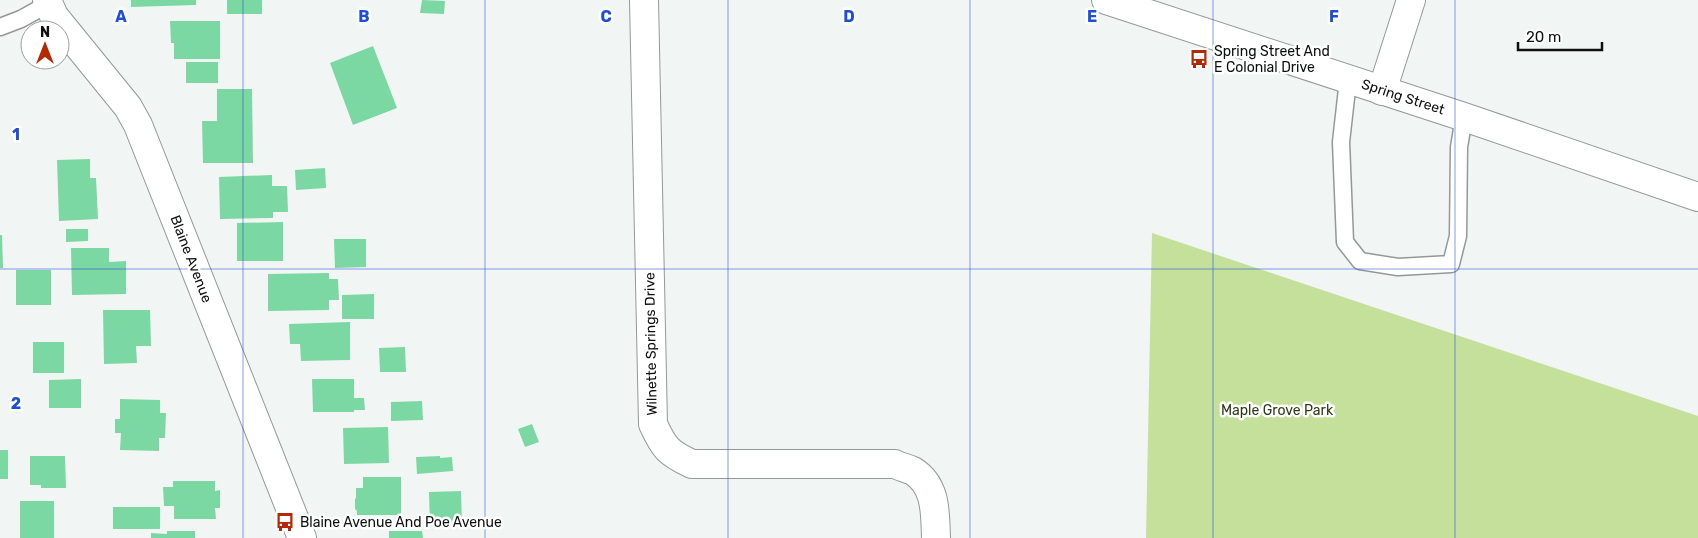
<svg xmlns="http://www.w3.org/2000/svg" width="1698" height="538" viewBox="0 0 1698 538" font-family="Rubik,sans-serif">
<rect width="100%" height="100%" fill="#f1f6f5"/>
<!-- green -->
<path fill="#c4e09b" d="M1152,233L1698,416V538H1146Z"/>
<!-- building -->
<g fill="#7cd8a2">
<path d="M131,0H196V5L131,7Z"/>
<rect x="227" y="0" width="35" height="14"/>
<path d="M422,0L445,1L444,14L420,13Z"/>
<path d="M170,21H220V59H174V43H171Z"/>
<path d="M373,46L397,108L353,125L330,63Z"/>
<rect x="186" y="62" width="32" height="21"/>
<path d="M217,89H252L253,163H203L202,121H217Z"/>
<path d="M90,159V178H96L98,219L59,221L57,160Z"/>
<path d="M325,168L326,188L296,190L295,170Z"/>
<path d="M272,175V186H287L288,212H273V218L220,219L219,177Z"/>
<path d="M283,222V261H237V223Z"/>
<path d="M66,229H88V241L66,242Z"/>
<path d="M0,235H2L3,268H0Z"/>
<path d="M334,239H366V267L335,268Z"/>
<path d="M71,248H109V262L126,261V294L72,295Z"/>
<rect x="16" y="270" width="35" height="35"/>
<path d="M329,273V279H338L339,300H329V310L268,311V274Z"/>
<path d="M374,294V319H342V295Z"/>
<path d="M103,310H150L151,346H136L137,363L104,364Z"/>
<path d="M350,322V360L301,361L300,344H290L289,324Z"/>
<rect x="33" y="342" width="31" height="31"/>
<path d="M405,347L406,372H380L379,348Z"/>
<path d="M81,379V408H49V380Z"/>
<path d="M312,379H354V398H364L365,410H354V412H313Z"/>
<path d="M120,399L160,400V413H166L165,438H159V451L120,450L121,433H115V419H120Z"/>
<path d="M422,401L423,420L391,421V402Z"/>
<path d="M532,424L539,442L525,447L518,429Z"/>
<path d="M388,427L389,463L344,464L343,428Z"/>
<rect x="0" y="450" width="8" height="29"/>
<path d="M30,456H65L66,488H41V485H30Z"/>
<path d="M440,456V458L452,457L453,471L417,474L416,457Z"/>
<path d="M363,477H401V515H357V511L355,509V499L356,498V488H363Z"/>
<path d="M173,481H215V491L220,490V508H215L216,519H174V506H164L163,487H173Z"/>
<path d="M461,491L462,525L430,526L429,492Z"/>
<rect x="20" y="501" width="34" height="37"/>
<rect x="113" y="507" width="47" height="22"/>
<path d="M167,531H195V538H151V533L167,534Z"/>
<path d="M389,531H422L423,538H389Z"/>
</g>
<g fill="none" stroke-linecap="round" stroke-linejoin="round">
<!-- service casing -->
<g stroke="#959898" stroke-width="19">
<g id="service">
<path d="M0,27L21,19L48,4"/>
<path d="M1348,80L1341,142L1345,242L1360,261L1398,267L1451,264L1458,236L1459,147L1464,117"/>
</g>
</g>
<!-- minor casing -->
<g stroke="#959898" stroke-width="30">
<g id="minor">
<path d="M47,0L54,16L128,107L138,125L302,538"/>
<path d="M644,0L653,424C664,448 668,453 692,464H895C900,467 907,468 913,471C937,486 935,514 936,538"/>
<path d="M1382,91L1411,0"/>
</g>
</g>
<!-- secondary casing -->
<g stroke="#959898" stroke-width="30">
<path id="secondary" d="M1106,0L1464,117L1698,197"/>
</g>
<!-- service -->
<use href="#service" stroke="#fff" stroke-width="16"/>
<!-- minor -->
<use href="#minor" stroke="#fff" stroke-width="28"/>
<!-- secondary -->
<use href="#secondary" stroke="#fff" stroke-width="28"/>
</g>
<!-- grid -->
<path fill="none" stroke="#1d4ed8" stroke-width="1" stroke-opacity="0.55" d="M243,0V538M485,0V538M728,0V538M970,0V538M1213,0V538M1455,0V538M0,269H1698"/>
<!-- icons -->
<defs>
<g id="bus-bare" transform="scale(1.5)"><path d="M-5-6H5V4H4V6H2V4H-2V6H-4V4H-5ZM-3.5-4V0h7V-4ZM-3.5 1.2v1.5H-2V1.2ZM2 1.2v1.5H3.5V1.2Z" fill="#b42804" stroke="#fff" stroke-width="2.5" paint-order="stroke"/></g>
</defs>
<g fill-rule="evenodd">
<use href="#bus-bare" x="1199" y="59"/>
<use href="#bus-bare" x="285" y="522"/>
</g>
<g text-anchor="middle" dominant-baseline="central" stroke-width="5" stroke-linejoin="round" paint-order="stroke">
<!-- poi labels -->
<g font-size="14" fill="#0e100f" stroke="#fff" text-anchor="start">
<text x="1214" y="51">Spring Street And<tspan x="1214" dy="16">E Colonial Drive</tspan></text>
<text x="300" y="522">Blaine Avenue And Poe Avenue</text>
</g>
<!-- street labels -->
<g font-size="14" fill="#0e100f" stroke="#fff">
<text transform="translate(1403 97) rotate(18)">Spring Street</text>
<text transform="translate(191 259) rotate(69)">Blaine Avenue</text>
<text transform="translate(651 344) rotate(-91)">Wilnette Springs Drive</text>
</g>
<!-- park labels -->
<g font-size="14" fill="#2e3b17" stroke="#fff">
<text x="1277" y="410">Maple Grove Park</text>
</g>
</g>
<g font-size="16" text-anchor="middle" font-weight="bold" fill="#1d4ed8" stroke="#fff" stroke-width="5" stroke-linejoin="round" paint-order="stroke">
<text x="121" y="22">A</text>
<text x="364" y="22">B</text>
<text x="606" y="22">C</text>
<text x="849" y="22">D</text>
<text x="1092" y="22">E</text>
<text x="1334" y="22">F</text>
<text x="16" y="140">1</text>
<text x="16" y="409">2</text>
</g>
<!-- north arrow -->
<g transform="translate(45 45)"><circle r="24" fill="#ffffff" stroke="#9f9f9f"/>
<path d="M0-4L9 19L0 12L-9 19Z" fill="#b42804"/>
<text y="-8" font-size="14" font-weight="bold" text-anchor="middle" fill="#0e100f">N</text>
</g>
<!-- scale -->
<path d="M1518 42v8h84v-8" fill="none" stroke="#0e100f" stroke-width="2.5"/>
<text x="1526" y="42" font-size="15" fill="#0e100f" stroke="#ffffff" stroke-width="4" paint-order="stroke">20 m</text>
</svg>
